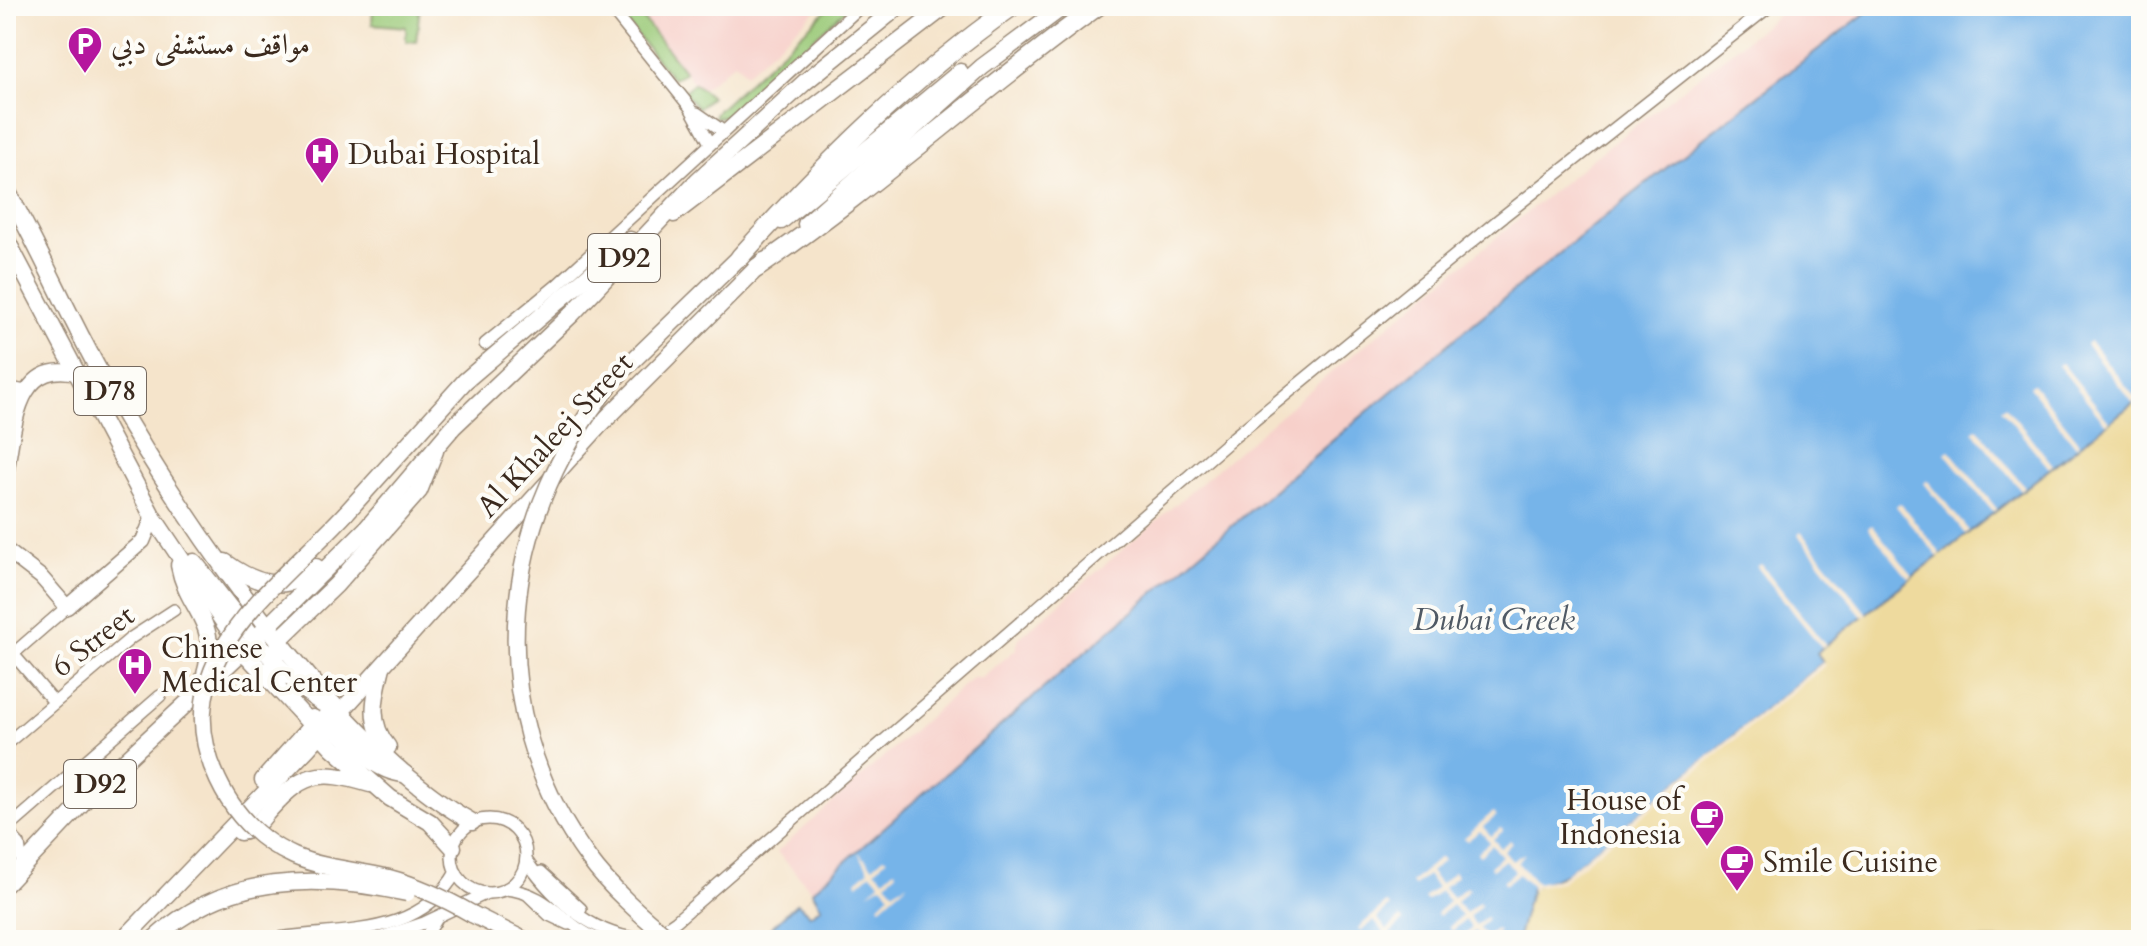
<svg xmlns="http://www.w3.org/2000/svg" width="2147" height="946" viewBox="0 0 2147 946" font-family="Cardo,Amiri,serif">
<rect width="100%" height="100%" fill="#fdfcf7"/>
<filter id="ink" filterUnits="userSpaceOnUse"><feTurbulence type="fractalNoise" baseFrequency=".0125" numOctaves="2"/><feDisplacementMap in="SourceGraphic" scale="16" xChannelSelector="R" yChannelSelector="G"/><feConvolveMatrix kernelMatrix="1 2 1 2 8 2 1 2 1" color-interpolation-filters="sRGB"/></filter>
<filter id="wash" filterUnits="userSpaceOnUse"><feTurbulence type="fractalNoise" baseFrequency=".006" numOctaves="4" result="noise"/><feDisplacementMap in="SourceGraphic" scale="32" xChannelSelector="R" yChannelSelector="G"/><feGaussianBlur stdDeviation="1.8" result="paint"/><feColorMatrix in="noise" values="0 0 0 0 0 0 0 0 0 0 0 0 0 0 0 0 0 1.4 0 .05"/><feComposite in="paint" operator="in"/></filter>
<g filter="url(#wash)">
<rect width="100%" height="100%" fill="#f5e4cb"/>
<!-- built -->
<g fill="#f7d0ca">
<path d="M633,6H821L746,74L735,62L700,91Z"/>
<path d="M1790,6H1875L1345,430L812,891L777,852L972,678H982L1016,649L1019,638L1317,384L1591,160Z"/>
</g>
<!-- green -->
<g fill="#9ac977" stroke="#6a7a4a" stroke-width="2">
<path d="M373,6H420L416,42L406,41V27L372,24Z"/>
<path d="M613,6H633L685,72L673,79Z"/>
<path d="M831,6H850L727,116L715,118V113Z"/>
<path d="M694,83L711,97L698,108L683,92Z"/>
</g>
<!-- sand -->
<path fill="#eeda9e" stroke="#94825e" stroke-width="2" d="M2141,397V940H1517L1531,888L1823,661L1817,653L1822,648Z"/>
<!-- water -->
<path fill="#76b4e9" stroke="#586f84" stroke-width="2" d="M1875,6H2141V397L1822,648L1817,653L1823,662L1567,873L1531,888L1517,940H758L797,903L810,915L821,907L812,891C1158,586 1507,284 1875,6Z"/>
<!-- pier -->
<g fill="#f5e4cb">
<path d="M2090,341L2137,400L2133,403L2086,344Z"/>
<path d="M2062,363L2109,421L2106,424L2058,365Z"/>
<path d="M2033,384L2080,443L2076,446L2029,387Z"/>
<path d="M2005,406L2053,465L2049,468L2001,409Z"/>
<path d="M1977,428L2025,487L2021,490L1973,431Z"/>
<path d="M1949,450L1997,509L1993,512L1945,453Z"/>
<path d="M1927,480L1969,531L1965,534L1924,483Z"/>
<path d="M1900,503L1941,554L1938,557L1896,506Z"/>
<path d="M1872,525L1913,576L1909,579L1868,528Z"/>
<path d="M1801,532L1867,614L1863,617L1798,535Z"/>
<path d="M1761,564L1826,646L1822,648L1757,567Z"/>
<path d="M1823,662L1826,665L1562,882L1535,887L1532,893L1531,886L1518,874L1505,885L1503,882L1515,871L1505,860L1492,870L1490,867L1502,856L1492,845L1480,856L1477,853L1490,842L1480,831L1467,841L1464,838L1493,812L1496,816L1483,827L1491,836L1501,828L1503,831L1493,839L1501,848L1510,840L1512,843L1504,851L1512,861L1525,853L1518,863L1536,883L1560,878Z"/>
<path d="M857,851L873,867L884,857L887,859L875,870L884,879L895,869L897,872L886,882L894,891L908,883L881,907L879,905L890,894L882,885L868,893L880,883L871,873L858,884L856,881L869,870Z"/>
<path d="M1440,857L1443,861L1430,872L1440,884L1454,872L1457,876L1443,888L1453,898L1466,887L1469,890L1456,902L1466,913L1479,902L1481,905L1469,917L1476,925L1486,917L1488,919L1479,928L1486,937L1496,929L1499,931L1489,940H1483L1475,931L1465,939L1463,937L1472,928L1465,920L1452,931L1449,927L1462,916L1452,905L1439,916L1437,913L1449,901L1440,891L1427,901L1424,898L1437,887L1427,875L1414,886L1411,883Z"/>
<path d="M1387,903L1390,906L1377,918L1387,930L1400,918L1403,921L1390,933L1396,940L1387,936L1376,940L1384,932L1374,921L1361,931L1358,928Z"/>
</g>
</g>
<g filter="url(#ink)">
<g fill="none" stroke-linecap="round" stroke-linejoin="round">
<!-- minor casing -->
<g stroke="#988774" stroke-width="14">
<g id="minor">
<path d="M609,6L690,107L710,143"/>
<path d="M697,113L723,131"/>
<path d="M485,344L556,286L861,6"/>
<path d="M6,387L25,391"/>
<path d="M13,654L54,702"/>
<path d="M6,660L67,607"/>
<path d="M6,744L131,638L174,610"/>
<circle cx="489" cy="856" r="37"/>
<path d="M526,860C554,901 597,939 649,939"/>
<path d="M22,866L19,844L6,830L160,696"/>
<path d="M541,872L581,909"/>
<path d="M506,889C552,894 561,925 600,940"/>
<path d="M527,894L549,915L568,924"/>
<path d="M267,940C333,927 417,942 456,872"/>
<path d="M373,940L424,923L487,893"/>
<path d="M424,940L436,920"/>
<path d="M648,940L676,921L1234,437L1496,222L1770,6"/>
</g>
</g>
<!-- tertiary casing -->
<g stroke="#988774" stroke-width="17">
<g id="tertiary">
<path d="M6,473C15,429 15,356 80,374"/>
<path d="M6,550L41,577L67,607L143,541L153,517"/>
</g>
</g>
<!-- primary casing -->
<g stroke="#988774" stroke-width="19">
<g id="primary">
<path d="M6,189C44,256 73,327 112,394C188,528 338,746 472,822"/>
<path d="M674,214L946,6"/>
<path d="M781,221L960,72"/>
<path d="M806,224L982,67L1064,6"/>
<path d="M6,239L153,517L243,651L333,748L390,798L430,822L453,847"/>
<path d="M621,372L748,249"/>
<path d="M346,513L465,381L630,240"/>
<path d="M194,562C225,599 295,702 341,711"/>
<path d="M225,562C253,583 288,595 316,567"/>
<path d="M179,565C188,613 222,620 204,678"/>
<path d="M382,667C375,696 367,722 388,747"/>
<path d="M278,687L273,664L280,639L336,585L419,491L435,451"/>
<path d="M325,717C346,739 373,772 405,774"/>
<path d="M263,780L311,726L313,718"/>
<path d="M240,832C252,831 258,824 265,815C302,773 316,768 370,784"/>
<path d="M6,884L102,782L243,651L367,528L453,427L572,314L697,181L805,82L899,6"/>
<path d="M472,914L524,940"/>
<path d="M123,940L308,748L600,425L764,261"/>
</g>
</g>
<!-- trunk casing -->
<g stroke="#988774" stroke-width="21">
<g id="trunk">
<path d="M740,257C823,165 911,77 1013,6"/>
<path d="M757,268C876,187 981,90 1098,6"/>
</g>
</g>
<!-- minor -->
<use href="#minor" stroke="#fff" stroke-width="11"/>
<!-- tertiary -->
<use href="#tertiary" stroke="#fff" stroke-width="14"/>
<!-- primary -->
<use href="#primary" stroke="#fff" stroke-width="16"/>
<!-- trunk -->
<use href="#trunk" stroke="#fff" stroke-width="18"/>
<!-- primary-bridge casing -->
<g stroke="#988774" stroke-width="19" stroke-linecap="butt">
<g id="primary-bridge">
<path d="M621,372C499,510 476,706 589,859C611,889 642,916 671,940"/>
<path d="M346,513C277,588 161,662 218,780C234,814 260,841 294,856C324,869 357,870 389,878C419,886 446,899 472,914"/>
<path d="M153,940C225,874 316,873 407,893"/>
</g>
</g>
<!-- primary-bridge -->
<use href="#primary-bridge" stroke="#fff" stroke-width="16"/>
</g>
</g>
<!-- icons -->
<defs>
<g id="parking-pin" transform="scale(1.8)"><path d="M0 17L-7.5 6A9.5 9.5 0 1 1 7.5 6Z" fill="#b5179e" stroke="#fdfcf7"/><path d="M-3.5-5.5H1a3.5 3.5 0 0 1 0 7H-1V5.5H-3.5ZM-1-3.4V-.6H.8a1.4 1.4 0 0 0 0-2.8Z" fill="#fff"/></g>
<g id="hospital-pin" transform="scale(1.8)"><path d="M0 17L-7.5 6A9.5 9.5 0 1 1 7.5 6Z" fill="#b5179e" stroke="#fdfcf7"/><path d="M-5-5h3v3.5h4V-5h3V5h-3V1.5h-4V5h-3Z" fill="#fff"/></g>
<g id="cafe-pin" transform="scale(1.8)"><path d="M0 17L-7.5 6A9.5 9.5 0 1 1 7.5 6Z" fill="#b5179e" stroke="#fdfcf7"/><path d="M-5.5-4.5H6V0H3Q3 3.5 0 3.5H-2.5Q-5.5 3.5-5.5 0ZM3-3.2v2h1.7v-2ZM-6 4.5H4V6H-6Z" fill="#fff"/></g>
</defs>
<g fill-rule="evenodd">
<use href="#parking-pin" x="85" y="44"/>
<use href="#hospital-pin" x="322" y="154"/>
<use href="#hospital-pin" x="135" y="665"/>
<use href="#cafe-pin" x="1707" y="817"/>
<use href="#cafe-pin" x="1737" y="862"/>
</g>
<g text-anchor="middle" dominant-baseline="central" stroke-width="8" stroke-linejoin="round" paint-order="stroke">
<!-- shield labels -->
<g fill="#fdfcf7" stroke="#75695f" stroke-width="2">
<rect x="588" y="234" width="72" height="48" rx="6"/>
<rect x="74" y="367" width="72" height="48" rx="6"/>
<rect x="64" y="760" width="72" height="48" rx="6"/>
</g>
<g font-size="28" font-weight="bold" fill="#3b2a1e">
<text x="624" y="258">D92</text>
<text x="110" y="391">D78</text>
<text x="100" y="784">D92</text>
</g>
<!-- poi labels -->
<g font-size="30" fill="#3b2a1e" stroke="#fdfcf7" text-anchor="start">
<text x="111" y="44">مواقف مستشفى دبي</text>
<text x="348" y="154">Dubai Hospital</text>
<text x="161" y="648">Chinese<tspan x="161" dy="34">Medical Center</tspan></text>
<text x="1681" y="800" text-anchor="end">House of<tspan x="1681" dy="34">Indonesia</tspan></text>
<text x="1763" y="862">Smile Cuisine</text>
</g>
<!-- street labels -->
<g font-size="30" fill="#3b2a1e" stroke="#fdfcf7">
<text transform="translate(555 435) rotate(-47)">Al Khaleej Street</text>
<text transform="translate(93 641) rotate(-38)">6 Street</text>
</g>
<!-- water labels -->
<g font-size="32" font-style="italic" fill="#505a65" stroke="#fdfcf7">
<text x="1494" y="620">Dubai Creek</text>
</g>
</g>
<!-- margin -->
<rect width="2147" height="946" fill="none" stroke="#fdfcf7" stroke-width="32"/>
</svg>
